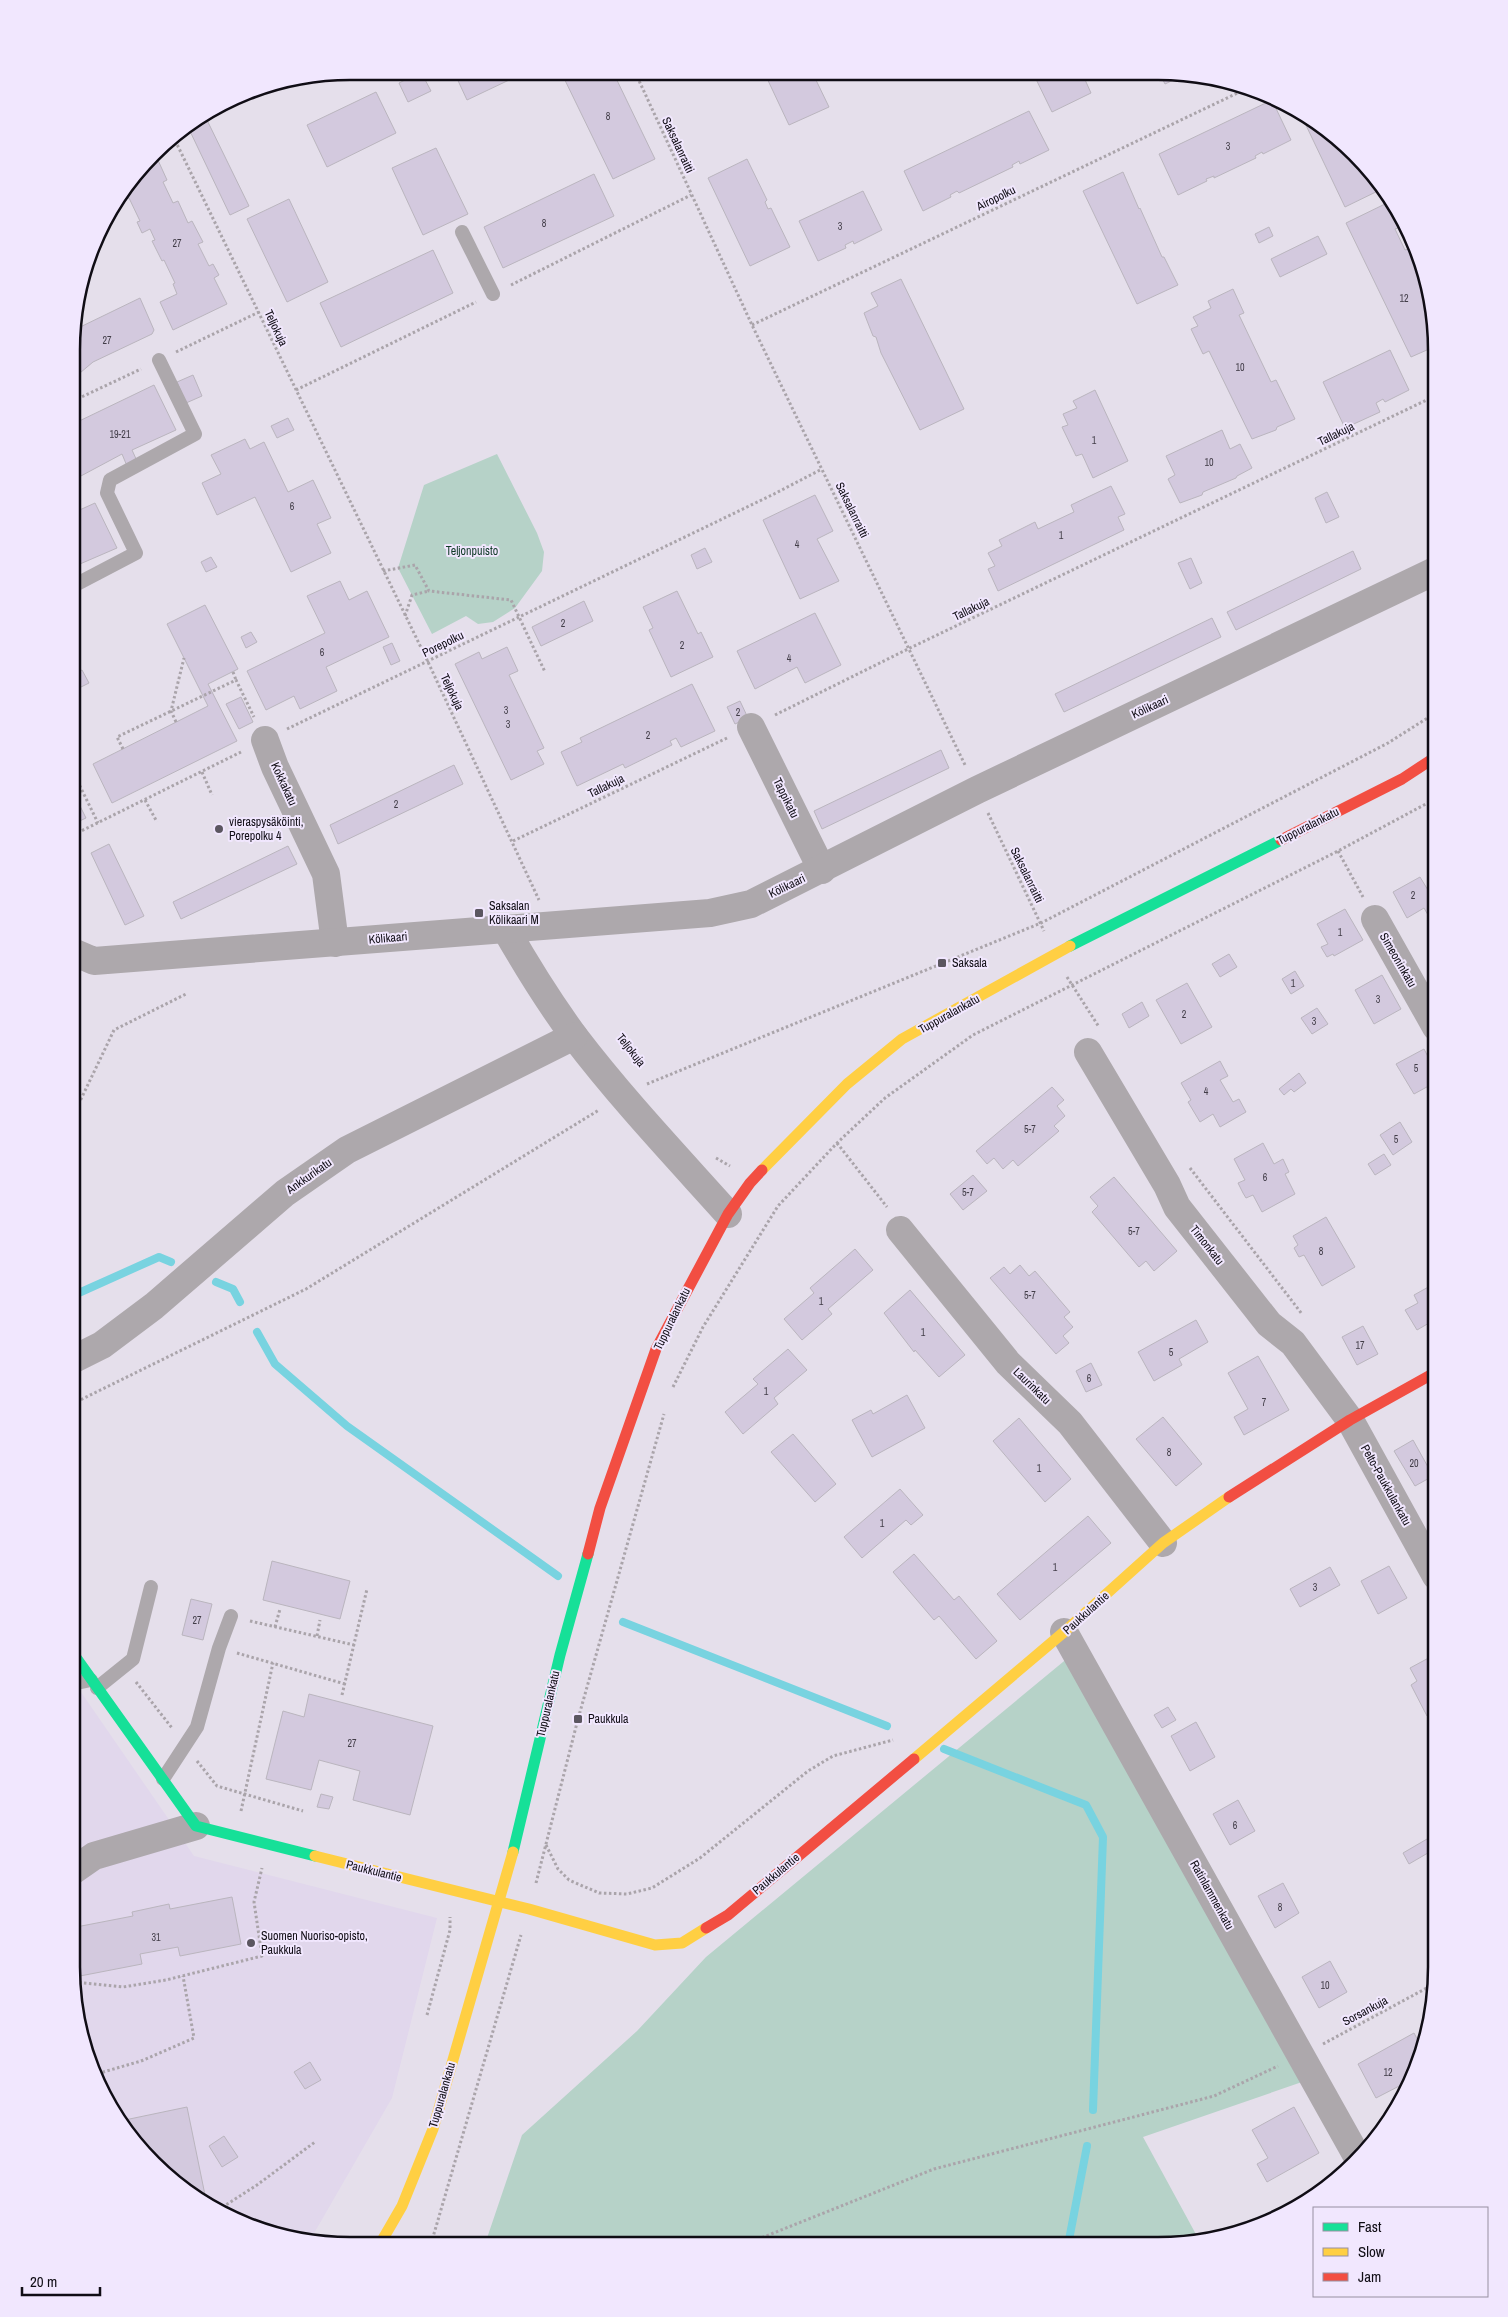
<svg xmlns="http://www.w3.org/2000/svg" width="1508" height="2317" viewBox="0 0 1508 2317" font-family="'Archivo Narrow',sans-serif">
<rect width="100%" height="100%" fill="#e5dfeb"/>
<!-- built -->
<path fill="#e1d7ec" d="M72,1679L194,1856L437,1918L392,2098L309,2242L243,2225L180,2188L129,2137L93,2074L71,1967Z"/>
<!-- green -->
<g fill="#b6d2c8">
<path d="M497,454L537,533L544,552L542,571L515,608L493,622L478,624L466,616L432,634L398,568L424,485Z"/>
<path d="M1069,1657L1302,2082L1143,2137L1198,2238L1159,2246L485,2244L522,2135L637,2031L706,1957Z"/>
</g>
<g fill="none" stroke-linecap="round" stroke-linejoin="round">
<!-- stream -->
<g stroke="#78d3e0" stroke-width="8">
<path d="M216,1282L233,1289L240,1302"/>
<path d="M72,1296L159,1257L171,1262"/>
<path d="M257,1332L275,1364L347,1426L558,1576"/>
<path d="M623,1622L887,1726"/>
<path d="M944,1749L1086,1805L1103,1837L1093,2110"/>
<path d="M1068,2245L1087,2146"/>
</g>
</g>
<!-- building -->
<g fill="#d3c9de" stroke="#bab5be">
<path d="M421,72L431,91L408,102L399,83Z"/>
<path d="M454,72H526L467,100Z"/>
<path d="M561,72H613L655,159L613,179Z"/>
<path d="M764,72L810,73L813,80L815,78L829,107L789,125Z"/>
<path d="M948,73H967L952,80Z"/>
<path d="M1033,73H1082L1091,93L1052,112Z"/>
<path d="M1160,74H1181L1182,76L1165,84Z"/>
<path d="M376,92L396,133L327,167L307,125Z"/>
<path d="M1272,100L1291,140L1263,154L1262,152L1255,156L1256,158L1214,178V176L1206,179L1207,181L1178,195L1159,154Z"/>
<path d="M1029,111L1049,150L1020,164L1019,161L1012,165L1013,167L959,193L957,191L950,195L951,197L923,211L904,171Z"/>
<path d="M205,116L249,206L230,215L188,127Z"/>
<path d="M1307,117L1328,129L1379,180L1384,188L1345,207L1303,119Z"/>
<path d="M436,148L468,214L423,235L392,168Z"/>
<path d="M157,158L167,180L163,182L173,203L178,201L188,223L192,221L203,242L198,244L209,266L213,264L219,275L214,278L227,304L173,330L160,302L177,294L173,284L175,283L164,260L162,261L152,241L155,240L150,229L142,233L137,222L140,221L129,198L126,199L124,195L152,159Z"/>
<path d="M747,159L767,200L765,202L768,209L771,208L790,247L750,266L708,178Z"/>
<path d="M1123,172L1139,209L1140,208L1162,257H1164L1178,285L1137,304L1083,191Z"/>
<path d="M594,174L614,216L503,268L484,227Z"/>
<path d="M863,191L882,230L854,244L853,241L845,245L846,248L818,261L799,221Z"/>
<path d="M289,199L328,282L287,302L247,219Z"/>
<path d="M1387,203L1398,228L1395,229L1405,250L1408,249L1410,252L1422,277L1436,346L1411,357L1346,223Z"/>
<path d="M1269,227L1273,236L1259,243L1255,234Z"/>
<path d="M1318,236L1327,254L1280,277L1271,259Z"/>
<path d="M433,250L453,293L341,347L320,303Z"/>
<path d="M901,279L964,409L920,430L881,353L876,337L873,336L864,313L878,306L871,293Z"/>
<path d="M1233,289L1244,313L1239,315L1271,382L1276,380L1295,419L1277,427L1276,430L1252,439L1209,351L1203,354L1191,329L1198,326L1193,317L1211,308L1208,301Z"/>
<path d="M140,298L154,330L152,334L93,362L74,378V330Z"/>
<path d="M1390,350L1409,390L1385,402L1383,399L1376,403L1380,412L1345,428L1323,382Z"/>
<path d="M193,375L202,396L186,403L177,382Z"/>
<path d="M154,385L176,430L132,450L137,461L127,466L122,454L79,477L73,465V424Z"/>
<path d="M1095,390L1128,461L1093,478L1082,454L1076,456L1062,427L1068,425L1063,414L1077,408L1073,401Z"/>
<path d="M288,418L294,430L277,438L271,426Z"/>
<path d="M1222,430L1230,449L1240,444L1252,468L1237,476L1236,478L1203,492L1202,495L1180,503L1168,479L1175,475L1166,456Z"/>
<path d="M245,439L250,449L264,442L288,492L313,480L331,518L317,524L331,553L291,572L255,497L217,515L202,483L221,474L211,455Z"/>
<path d="M1111,486L1125,514L1118,517L1124,530L998,591L988,569L995,566L988,553L1002,546L999,540L1035,522L1038,529L1074,512L1071,505Z"/>
<path d="M1327,492L1339,517L1326,523L1315,498Z"/>
<path d="M815,495L833,531L817,539L839,581L800,599L763,520Z"/>
<path d="M95,503L117,548L73,567V513Z"/>
<path d="M705,548L712,562L697,569L691,555Z"/>
<path d="M1353,551L1361,569L1236,630L1227,612Z"/>
<path d="M211,557L217,567L206,572L201,562Z"/>
<path d="M1191,558L1202,583L1190,589L1178,563Z"/>
<path d="M340,581L349,600L367,591L389,637L326,667L337,691L300,709L294,696L266,710L247,671L325,633L307,596Z"/>
<path d="M677,591L698,634L701,632L713,657L671,677L649,630L653,628L643,607Z"/>
<path d="M584,601L593,621L541,646L532,627Z"/>
<path d="M205,605L238,669L208,684L237,741L112,803L93,764L208,706L167,624Z"/>
<path d="M815,613L841,665L805,683L797,667L755,689L737,651Z"/>
<path d="M1212,618L1221,637L1064,712L1055,694Z"/>
<path d="M251,632L257,642L246,648L241,637Z"/>
<path d="M392,643L400,661L391,665L383,647Z"/>
<path d="M507,647L518,671L509,675L544,748L537,751L544,764L511,780L455,664L479,652L482,659Z"/>
<path d="M82,670L89,683L81,687L74,674Z"/>
<path d="M692,684L715,731L681,747L676,738L670,741L672,745L625,768L623,764L577,786L561,752L582,742L580,738Z"/>
<path d="M241,697L253,722L239,729L226,704Z"/>
<path d="M740,701L748,718L735,724L727,707Z"/>
<path d="M941,750L949,768L822,829L814,811Z"/>
<path d="M454,765L463,784L338,844L330,825Z"/>
<path d="M77,800L86,818L73,824V802Z"/>
<path d="M109,844L144,916L125,925L91,853Z"/>
<path d="M288,846L297,864L181,919L173,902Z"/>
<path d="M1420,877L1434,900L1437,899V910L1428,915L1424,908L1407,918L1393,892Z"/>
<path d="M1345,909L1363,940L1334,956L1333,954L1327,957L1321,947L1328,944L1317,924Z"/>
<path d="M1437,946V968L1429,950Z"/>
<path d="M1229,954L1237,967L1220,977L1212,964Z"/>
<path d="M1295,971L1304,986L1291,994L1282,979Z"/>
<path d="M1382,975L1401,1009L1374,1024L1355,990Z"/>
<path d="M1187,983L1212,1027L1181,1044L1156,1000Z"/>
<path d="M1142,1002L1149,1016L1129,1028L1122,1014Z"/>
<path d="M1317,1008L1328,1024L1312,1034L1301,1018Z"/>
<path d="M1424,1049L1436,1072V1082L1414,1094L1396,1064Z"/>
<path d="M1220,1061L1228,1076L1220,1080L1233,1102L1239,1099L1246,1112L1220,1127L1213,1114L1200,1122L1188,1102L1191,1100L1181,1083Z"/>
<path d="M1299,1073L1306,1083L1294,1092L1291,1089L1284,1095L1279,1089Z"/>
<path d="M1052,1087L1064,1100L1057,1106L1065,1116L1054,1126L1059,1131L1018,1166L1013,1160L1003,1169L994,1158L987,1164L976,1151Z"/>
<path d="M1400,1122L1412,1142L1393,1155L1380,1135Z"/>
<path d="M1263,1143L1274,1164L1283,1159L1289,1172L1285,1174L1295,1194L1262,1212L1253,1195L1246,1198L1243,1193L1238,1183L1245,1180L1234,1159Z"/>
<path d="M1384,1154L1391,1165L1375,1175L1368,1164Z"/>
<path d="M973,1175L987,1191L963,1210L950,1194Z"/>
<path d="M1114,1177L1177,1251L1154,1271L1146,1261L1139,1267L1092,1212L1098,1206L1090,1197Z"/>
<path d="M1326,1217L1355,1267L1322,1286L1304,1255L1299,1257L1294,1248L1298,1245L1293,1236Z"/>
<path d="M855,1249L873,1270L828,1309L832,1314L802,1340L784,1319L814,1293L810,1288Z"/>
<path d="M1020,1265L1029,1276L1035,1271L1070,1312L1064,1317L1073,1327L1063,1336L1069,1343L1056,1354L990,1278L1004,1267L1010,1274Z"/>
<path d="M1432,1285L1436,1293V1319L1417,1330L1405,1310L1418,1303L1414,1295Z"/>
<path d="M910,1290L965,1355L939,1377L915,1350L914,1352L884,1313Z"/>
<path d="M1196,1320L1208,1342L1179,1359L1182,1365L1154,1381L1138,1352Z"/>
<path d="M1363,1326L1378,1354L1357,1365L1342,1337Z"/>
<path d="M788,1349L807,1370L774,1398L778,1404L743,1434L725,1412L758,1384L753,1379Z"/>
<path d="M1258,1356L1289,1410L1244,1435L1234,1417L1248,1409L1228,1373Z"/>
<path d="M1091,1363L1102,1385L1086,1392L1076,1371Z"/>
<path d="M907,1395L925,1428L872,1457L852,1420L871,1410L873,1414Z"/>
<path d="M1436,1402V1423L1428,1407Z"/>
<path d="M1163,1417L1202,1464L1176,1486L1136,1439Z"/>
<path d="M1019,1418L1071,1479L1045,1502L993,1441Z"/>
<path d="M793,1434L836,1484L815,1502L771,1452Z"/>
<path d="M1413,1440L1433,1476L1415,1486L1394,1451Z"/>
<path d="M900,1489L923,1515L911,1525L906,1520L862,1558L844,1537Z"/>
<path d="M1088,1516L1111,1543L1020,1620L997,1594Z"/>
<path d="M914,1554L954,1600L959,1596L997,1641L976,1659L939,1616L934,1620L893,1572Z"/>
<path d="M272,1561L350,1581L340,1619L263,1600Z"/>
<path d="M1389,1566L1407,1598L1378,1614L1361,1581Z"/>
<path d="M1330,1567L1340,1585L1300,1607L1290,1589Z"/>
<path d="M191,1599L212,1604L203,1640L182,1635Z"/>
<path d="M1436,1654V1711L1427,1716L1411,1685L1417,1681L1410,1668Z"/>
<path d="M309,1694L433,1726L410,1815L353,1800L360,1771L319,1760L311,1790L266,1779L283,1711L304,1717Z"/>
<path d="M1168,1707L1176,1720L1162,1728L1154,1715Z"/>
<path d="M1196,1722L1215,1757L1190,1771L1171,1736Z"/>
<path d="M321,1794L333,1797L329,1809L317,1807Z"/>
<path d="M1238,1800L1255,1831L1230,1845L1213,1814Z"/>
<path d="M1427,1839L1433,1850L1409,1864L1403,1853Z"/>
<path d="M1283,1883L1299,1913L1275,1928L1258,1896Z"/>
<path d="M232,1897L241,1944L180,1956L178,1947L140,1954L142,1964L80,1976L71,1928L133,1916L132,1912L169,1904L170,1909Z"/>
<path d="M1330,1961L1347,1992L1319,2008L1302,1977Z"/>
<path d="M1414,2033L1423,2050L1422,2057L1409,2081L1376,2098L1358,2064Z"/>
<path d="M310,2062L321,2080L305,2089L294,2072Z"/>
<path d="M187,2107L205,2195L196,2197L180,2188L129,2137L120,2121Z"/>
<path d="M1294,2107L1319,2153L1267,2182L1257,2164L1268,2158L1252,2130Z"/>
<path d="M224,2136L238,2157L222,2167L209,2146Z"/>
<path d="M1334,2181L1328,2188L1305,2201L1303,2198Z"/>
</g>
<g fill="none" stroke-linecap="round" stroke-linejoin="round">
<!-- path -->
<g stroke="#aaa4aa" stroke-width="3" stroke-dasharray="2.5 2.5" stroke-linecap="butt">
<path d="M635,72L752,325L966,767"/>
<path d="M173,136L428,662L539,900"/>
<path d="M511,285L691,195"/>
<path d="M752,325L1248,88"/>
<path d="M176,352L259,312"/>
<path d="M296,390L476,302"/>
<path d="M73,401L141,369"/>
<path d="M383,571L415,565L429,591L511,600L545,672"/>
<path d="M405,616L412,595L429,591"/>
<path d="M233,672L236,680"/>
<path d="M775,715L910,648L1437,395"/>
<path d="M176,722L171,711L184,658"/>
<path d="M287,729L774,494L822,469"/>
<path d="M123,749L117,737L236,680L254,717"/>
<path d="M73,772L98,823"/>
<path d="M202,772L212,795"/>
<path d="M145,800L157,822"/>
<path d="M988,813L1044,931"/>
<path d="M73,835L241,752"/>
<path d="M513,841L727,738"/>
<path d="M1338,851L1363,897"/>
<path d="M1067,977L1099,1027"/>
<path d="M647,1084L1041,923L1388,743L1437,712"/>
<path d="M72,1118L114,1030L186,994"/>
<path d="M837,1143L887,1207"/>
<path d="M716,1158L730,1166"/>
<path d="M1190,1168L1302,1314"/>
<path d="M673,1387L703,1327L778,1206L837,1143L885,1098L973,1035L1338,851L1437,798"/>
<path d="M72,1404L306,1289L599,1110"/>
<path d="M250,1621L354,1645"/>
<path d="M275,1627L280,1609"/>
<path d="M317,1636L320,1620"/>
<path d="M237,1653L345,1684"/>
<path d="M136,1682L172,1728"/>
<path d="M342,1695L367,1589"/>
<path d="M197,1761L217,1786L303,1811"/>
<path d="M241,1811L273,1663"/>
<path d="M546,1845L558,1869L569,1880L599,1893L627,1894L652,1888L700,1858L808,1771L833,1756L893,1740"/>
<path d="M536,1883L578,1719L664,1414"/>
<path d="M74,1982L123,1987L166,1980L262,1956L254,1902L262,1868"/>
<path d="M427,2015L450,1930V1917"/>
<path d="M1323,2044L1436,1983"/>
<path d="M93,2075L141,2061L194,2038L183,1976"/>
<path d="M218,2210L257,2185L315,2142"/>
<path d="M431,2244L521,1935"/>
<path d="M749,2245L756,2240L934,2169L1214,2096L1278,2066"/>
</g>
<!-- lane -->
<g stroke="#ada8ac" stroke-width="14">
<path d="M462,232L493,294"/>
<path d="M73,586L136,553L107,493L110,480L195,434L159,360"/>
<path d="M72,1684L91,1680"/>
<path d="M97,1688L133,1659L151,1587"/>
<path d="M163,1779L197,1727L219,1648L231,1616"/>
</g>
<!-- street -->
<g stroke="#ada8ac" stroke-width="28">
<path d="M751,727L822,870"/>
<path d="M265,740L275,767L326,874L335,943"/>
<path d="M1375,919L1436,1027"/>
<path d="M505,928C526,965 549,1002 574,1036C622,1099 676,1156 728,1214"/>
<path d="M73,952L94,961L710,913L751,904L977,790L1437,570"/>
<path d="M1088,1052L1167,1185L1177,1207L1269,1324L1293,1343L1350,1420L1436,1576"/>
<path d="M900,1230L1008,1363L1070,1423L1163,1543"/>
<path d="M72,1360L102,1345L154,1306L285,1193L347,1150L574,1036"/>
<path d="M1064,1632L1358,2158"/>
<path d="M71,1872L94,1856L196,1826"/>
</g>
<!-- fast -->
<g stroke="#16e098" stroke-width="11">
<path d="M1070,946L1281,840"/>
<path d="M72,1652L196,1826L315,1856"/>
<path d="M513,1852L560,1655L588,1554"/>
</g>
<!-- slow -->
<g stroke="#ffcf43" stroke-width="11">
<path d="M762,1170L847,1084L902,1039L1070,946"/>
<path d="M914,1759L1064,1632L1163,1543L1229,1497"/>
<path d="M315,1856L529,1909L655,1945L682,1943L706,1928"/>
<path d="M380,2244L402,2206L433,2129L513,1852"/>
</g>
<!-- jam -->
<g stroke="#f24e42" stroke-width="11">
<path d="M1281,840L1402,779L1437,756"/>
<path d="M1229,1497L1350,1420L1436,1372"/>
<path d="M588,1554L600,1508L656,1349L728,1214L750,1183L762,1170"/>
<path d="M706,1928L728,1915L914,1759"/>
</g>
</g>
<!-- markers -->
<g fill="#5b5660" stroke="#f1e7fe" stroke-width="2">
<circle cx="219" cy="829" r="5"/>
<rect x="474" y="908" width="10" height="10" rx="2.5"/>
<rect x="937" y="958" width="10" height="10" rx="2.5"/>
<rect x="573" y="1714" width="10" height="10" rx="2.5"/>
<circle cx="251" cy="1943" r="5"/>
</g>
<g text-anchor="middle" dominant-baseline="central" stroke-width="4" stroke-linejoin="round" paint-order="stroke">
<!-- number labels -->
<g font-size="10" fill="#423d48">
<text x="608" y="116">8</text>
<text x="1228" y="146">3</text>
<text x="544" y="223">8</text>
<text x="840" y="226">3</text>
<text x="177" y="243">27</text>
<text x="1404" y="298">12</text>
<text x="107" y="340">27</text>
<text x="1240" y="367">10</text>
<text x="120" y="434">19-21</text>
<text x="1094" y="440">1</text>
<text x="1209" y="462">10</text>
<text x="292" y="506">6</text>
<text x="1061" y="535">1</text>
<text x="797" y="544">4</text>
<text x="563" y="623">2</text>
<text x="682" y="645">2</text>
<text x="322" y="652">6</text>
<text x="789" y="658">4</text>
<text x="506" y="710">3</text>
<text x="738" y="712">2</text>
<text x="508" y="724">3</text>
<text x="648" y="735">2</text>
<text x="396" y="804">2</text>
<text x="1413" y="895">2</text>
<text x="1340" y="932">1</text>
<text x="1293" y="983">1</text>
<text x="1378" y="999">3</text>
<text x="1184" y="1014">2</text>
<text x="1314" y="1021">3</text>
<text x="1416" y="1068">5</text>
<text x="1206" y="1091">4</text>
<text x="1030" y="1129">5-7</text>
<text x="1396" y="1139">5</text>
<text x="1265" y="1177">6</text>
<text x="968" y="1192">5-7</text>
<text x="1134" y="1231">5-7</text>
<text x="1321" y="1251">8</text>
<text x="1030" y="1295">5-7</text>
<text x="821" y="1301">1</text>
<text x="923" y="1332">1</text>
<text x="1360" y="1345">17</text>
<text x="1171" y="1352">5</text>
<text x="1089" y="1378">6</text>
<text x="766" y="1391">1</text>
<text x="1264" y="1402">7</text>
<text x="1169" y="1452">8</text>
<text x="1414" y="1463">20</text>
<text x="1039" y="1468">1</text>
<text x="882" y="1523">1</text>
<text x="1055" y="1567">1</text>
<text x="1315" y="1587">3</text>
<text x="197" y="1620">27</text>
<text x="352" y="1743">27</text>
<text x="1235" y="1825">6</text>
<text x="1280" y="1907">8</text>
<text x="156" y="1937">31</text>
<text x="1325" y="1985">10</text>
<text x="1388" y="2072">12</text>
</g>
<!-- street labels -->
<g font-size="12" fill="#100d15" stroke="#f1e7fe">
<text transform="translate(678 145) rotate(65)">Saksalanraitti</text>
<text transform="translate(996 198) rotate(-26)">Airopolku</text>
<text transform="translate(276 328) rotate(65)">Teljokuja</text>
<text transform="translate(1336 434) rotate(-26)">Tallakuja</text>
<text transform="translate(852 510) rotate(64)">Saksalanraitti</text>
<text transform="translate(971 609) rotate(-26)">Tallakuja</text>
<text transform="translate(443 644) rotate(-26)">Porepolku</text>
<text transform="translate(452 692) rotate(65)">Teljokuja</text>
<text transform="translate(1150 707) rotate(-25)">Kölikaari</text>
<text transform="translate(284 784) rotate(65)">Kokkakatu</text>
<text transform="translate(606 786) rotate(-26)">Tallakuja</text>
<text transform="translate(786 798) rotate(64)">Tappikatu</text>
<text transform="translate(1308 826) rotate(-27)">Tuppuralankatu</text>
<text transform="translate(1027 875) rotate(64)">Saksalanraitti</text>
<text transform="translate(787 886) rotate(-26)">Kölikaari</text>
<text transform="translate(388 938) rotate(-5)">Kölikaari</text>
<text transform="translate(1398 960) rotate(60)">Simeoninkatu</text>
<text transform="translate(949 1014) rotate(-29)">Tuppuralankatu</text>
<text transform="translate(631 1050) rotate(52)">Teljokuja</text>
<text transform="translate(309 1176) rotate(-35)">Ankkurikatu</text>
<text transform="translate(1207 1245) rotate(52)">Timonkatu</text>
<text transform="translate(672 1319) rotate(-64)">Tuppuralankatu</text>
<text transform="translate(1032 1386) rotate(44)">Laurinkatu</text>
<text transform="translate(1386 1485) rotate(61)">Pelto-Paukkulankatu</text>
<text transform="translate(1086 1613) rotate(-42)">Paukkulantie</text>
<text transform="translate(548 1704) rotate(-77)">Tuppuralankatu</text>
<text transform="translate(374 1871) rotate(14)">Paukkulantie</text>
<text transform="translate(776 1874) rotate(-40)">Paukkulantie</text>
<text transform="translate(1212 1895) rotate(61)">Ratinlammenkatu</text>
<text transform="translate(1365 2011) rotate(-28)">Sorsankuja</text>
<text transform="translate(442 2095) rotate(-74)">Tuppuralankatu</text>
</g>
<!-- park labels -->
<g font-size="12" fill="#103a27" stroke="#f1e7fe">
<text x="472" y="551">Teljonpuisto</text>
</g>
<!-- poi labels -->
<g font-size="12" fill="#100d15" stroke="#f1e7fe" text-anchor="start">
<text x="229" y="822">vieraspysäköinti,<tspan x="229" dy="14">Porepolku 4</tspan></text>
<text x="489" y="906">Saksalan<tspan x="489" dy="14">Kölikaari M</tspan></text>
<text x="952" y="963">Saksala</text>
<text x="588" y="1719">Paukkula</text>
<text x="261" y="1936">Suomen Nuoriso-opisto,<tspan x="261" dy="14">Paukkula</tspan></text>
</g>
</g>
<!-- crop -->
<path d="M0 0H1508V2317H0ZM350 80H1158A270 270 0 0 1 1428 350V1967A270 270 0 0 1 1158 2237H350A270 270 0 0 1 80 1967V350A270 270 0 0 1 350 80Z" fill="#f1e7fe" fill-rule="evenodd"/>
<path fill="none" stroke="#100d15" stroke-width="2.5" d="M350 80H1158A270 270 0 0 1 1428 350V1967A270 270 0 0 1 1158 2237H350A270 270 0 0 1 80 1967V350A270 270 0 0 1 350 80Z"/>
<!-- legend -->
<rect x="1313" y="2207" width="175" height="90" fill="#f1e7fe" stroke="#9790a1"/>
<rect x="1323" y="2223" width="25" height="8" fill="#16e098" stroke="#9790a1"/>
<text x="1358" y="2232" font-size="15" fill="#100d15">Fast</text>
<rect x="1323" y="2248" width="25" height="8" fill="#ffcf43" stroke="#9790a1"/>
<text x="1358" y="2257" font-size="15" fill="#100d15">Slow</text>
<rect x="1323" y="2273" width="25" height="8" fill="#f24e42" stroke="#9790a1"/>
<text x="1358" y="2282" font-size="15" fill="#100d15">Jam</text>
<!-- scale -->
<path d="M22 2287v8h78v-8" fill="none" stroke="#100d15" stroke-width="2.5"/>
<text x="30" y="2287" font-size="15" fill="#100d15" stroke="#f1e7fe" stroke-width="4" paint-order="stroke">20 m</text>
</svg>
